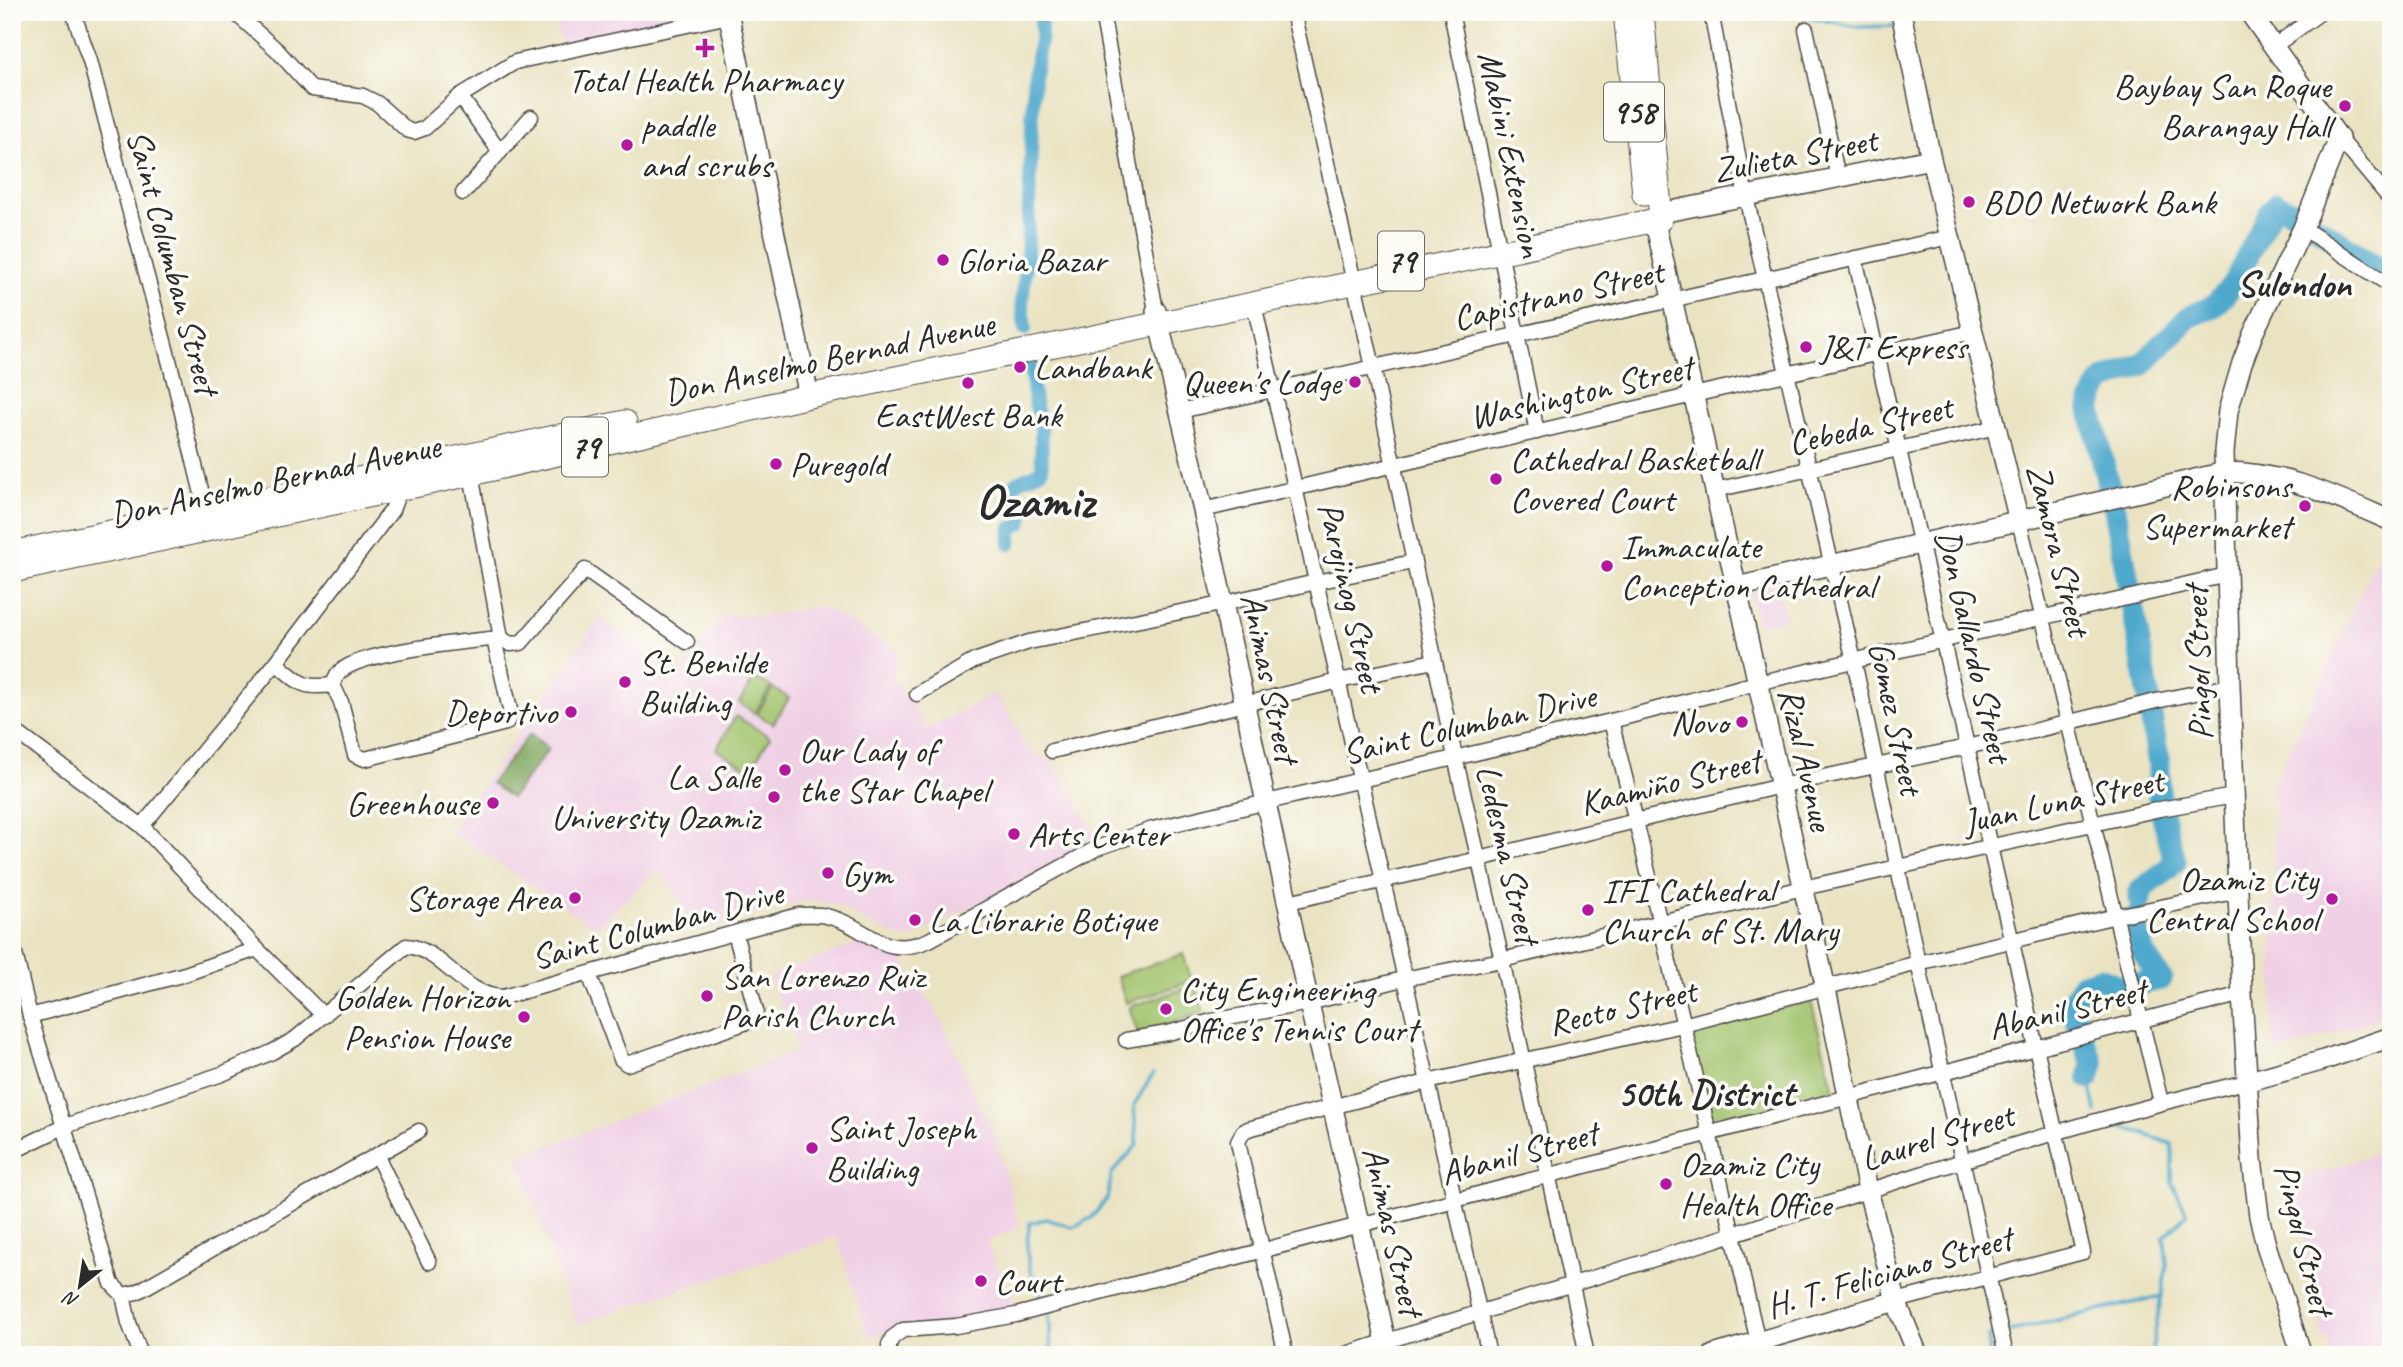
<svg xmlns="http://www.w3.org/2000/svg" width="2403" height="1367" viewBox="0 0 2403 1367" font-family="Caveat,sans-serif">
<rect width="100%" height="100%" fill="#fdfcf7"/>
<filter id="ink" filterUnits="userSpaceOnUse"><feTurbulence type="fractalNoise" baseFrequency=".0143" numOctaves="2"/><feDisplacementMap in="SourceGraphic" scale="14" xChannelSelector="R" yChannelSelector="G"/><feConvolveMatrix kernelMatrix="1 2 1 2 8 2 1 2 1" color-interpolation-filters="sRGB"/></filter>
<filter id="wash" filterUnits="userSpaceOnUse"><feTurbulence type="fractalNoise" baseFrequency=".00686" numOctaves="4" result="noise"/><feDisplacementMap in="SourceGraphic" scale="28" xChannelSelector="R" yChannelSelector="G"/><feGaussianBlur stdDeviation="1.57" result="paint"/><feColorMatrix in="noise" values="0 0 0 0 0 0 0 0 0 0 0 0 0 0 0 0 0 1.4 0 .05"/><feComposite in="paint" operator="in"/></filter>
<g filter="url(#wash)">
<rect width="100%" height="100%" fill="#eae3c2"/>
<!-- built -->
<g fill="#f0d0e5">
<path d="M553,12H715L561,46Z"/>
<path d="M2389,531L2391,532V1014L2273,1054L2274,784Z"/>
<path d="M1778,585L1786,619L1758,625L1750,591Z"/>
<path d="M822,606L899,651L893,679L928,729L996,693L1028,749L1053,763L1099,839L911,938H902L867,923L840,906L819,901H803L699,931L659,869L596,928L450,832L599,618L678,676L723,615L760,616Z"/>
<path d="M864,941L901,958L943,1023L998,1145L1020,1227L986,1242L1015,1304L971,1320L915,1327L868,1337L837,1237L577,1324L517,1158L798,1051L770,977Z"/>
<path d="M2391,1091V1355H2332L2321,1329L2292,1182L2391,1148L2371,1098Z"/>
</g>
<!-- green -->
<g fill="#a0c26b" stroke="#66764b" stroke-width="2">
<path d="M755,677L771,687L755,713L739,703Z"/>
<path d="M773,688L789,698L773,724L757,714Z"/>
<path d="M736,716L770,737L750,770L716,749Z"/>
<path d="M1183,954L1192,981L1126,1003L1117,976Z"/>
<path d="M1195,985L1204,1012L1138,1034L1129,1007Z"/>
<path d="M1811,1001L1835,1094L1712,1124L1686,1030Z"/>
</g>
<!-- forest -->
<path fill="#80a85f" stroke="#566a45" stroke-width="2" d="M530,734L549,749L511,798L491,783Z"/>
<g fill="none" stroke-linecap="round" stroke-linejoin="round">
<!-- stream -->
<g stroke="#4fa9cd" stroke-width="3.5">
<path d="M1784,12L1858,27L1896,26"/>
<path d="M2089,1077L2096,1112"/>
<path d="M2112,1123L2172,1144V1183L2187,1214L2164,1237L2167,1264L2151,1355"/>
<path d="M1044,1300C1029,1274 1023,1253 1030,1223L1046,1219L1073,1227L1091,1218L1107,1199L1112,1173L1137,1145L1134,1105L1153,1074"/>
<path d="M1049,1311L1051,1355"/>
<path d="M2011,1331L2162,1296"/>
<path d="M1990,1355L1988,1336L1994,1335"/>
</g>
<!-- canal -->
<g stroke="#4fa9cd" stroke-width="14">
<path d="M1025,329L1022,302L1027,257L1034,74L1041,36V12"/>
<path d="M1010,544L1011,529L1021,523L1023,517C1021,509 1014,505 1012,497C1007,478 1034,479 1042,469L1041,423L1035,403L1030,363"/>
</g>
<!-- river -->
<g stroke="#4fa9cd" stroke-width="23">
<path d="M2315,226L2391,276"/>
<path d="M2110,491L2090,408L2097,388L2106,379L2143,364L2189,317L2214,306L2233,285L2270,212L2277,204L2301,217"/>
<path d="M2115,509L2129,587"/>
<path d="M2132,604L2149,697"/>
<path d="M2150,709L2159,765V797"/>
<path d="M2140,899V891L2167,870L2175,861L2162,813"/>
<path d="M2135,918L2143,953L2161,979L2137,984"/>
<path d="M2079,1028L2071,1004L2083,983L2100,978L2121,987"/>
<path d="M2083,1040L2093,1064L2089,1077"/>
</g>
</g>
</g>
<g filter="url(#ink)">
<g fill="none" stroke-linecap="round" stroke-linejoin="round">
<!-- street casing -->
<g stroke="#484742" stroke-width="17">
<g id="street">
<path d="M73,12L90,61L170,364L208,518"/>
<path d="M234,12L277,50L312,89L363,96L377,103L407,130L414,132L425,128L460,96L515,62L729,16"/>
<path d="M1102,12L1156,311"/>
<path d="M1293,12L1373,367L1455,757L1502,960L1587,1355"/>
<path d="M1451,12L1537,432"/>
<path d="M1711,12L1746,197L1854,661L1918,963L2006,1355"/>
<path d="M1806,29L1838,178"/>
<path d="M2273,47L2321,12"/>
<path d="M460,96L500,152"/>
<path d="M2339,138L2391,200"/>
<path d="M463,193L531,117"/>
<path d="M2303,228L2391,286"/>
<path d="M1855,258L2083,1252L1896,1301"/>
<path d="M1254,304C1333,654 1410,1005 1489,1355"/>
<path d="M1180,411L1950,237"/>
<path d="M1715,490L1997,427"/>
<path d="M1203,510L1693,395L1973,332"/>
<path d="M2019,521L2161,1102"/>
<path d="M501,638L510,644L521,643L585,570L687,642"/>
<path d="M276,663C300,683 301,689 333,685L341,702L355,755L365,759L506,723L511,714L494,639"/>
<path d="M333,685C336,677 338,672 345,668C371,651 468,641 501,638L471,474"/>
<path d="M917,694L974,661L1029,642L1221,604L1316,582L1413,562"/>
<path d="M1611,721L1636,821L1758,1342"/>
<path d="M12,729L142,826L257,949L324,1016"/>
<path d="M1052,751L1339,681L1434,661"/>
<path d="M142,826L276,663L392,510L397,497L395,484"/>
<path d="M1288,902L1479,859L1780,786L1967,747L2156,701L2230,686"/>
<path d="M12,941L30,1016L112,1284L123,1295L137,1292L419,1131"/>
<path d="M589,974L621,1059L627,1064L630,1063L753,1020L756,1011L735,933"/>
<path d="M30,1016L185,974L257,949"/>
<path d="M1126,1040L1168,1033L1212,1021L1309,1003L1403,979L1502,960L1803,888L2160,809L2234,796"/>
<path d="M12,1152L65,1126L222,1074L272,1052L295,1039L406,946C442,948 463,997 503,997L799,915C808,915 817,914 826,916C868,925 881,961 929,940L1097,848L1153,829L1611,721L1757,683L2227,575"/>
<path d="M377,1156L429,1262"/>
<path d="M123,1295L129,1323L141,1355"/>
<path d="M889,1355V1345L892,1338L903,1330L956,1326L1016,1315L2242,994"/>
<path d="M1286,1355L1238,1142L1243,1132L1248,1129L1427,1082L1683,1025L1918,963L2116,916L2239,891"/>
<path d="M1343,1355C1467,1315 1593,1279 1718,1239C1893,1183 2067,1124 2246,1082"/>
</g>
</g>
<!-- secondary casing -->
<g stroke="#484742" stroke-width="22">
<g id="secondary">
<path d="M728,12L809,396"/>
<path d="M1901,12L1931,159L2019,521"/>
<path d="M2249,12L2339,138L2303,228L2253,334L2242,363L2228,411L2224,452L2230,686L2242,994L2252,1159L2259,1216L2266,1245L2302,1355"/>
<path d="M1660,208L1671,211L1931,159"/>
<path d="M1648,222L1657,231L1826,989L1868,1190L1896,1301L1918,1355"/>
<path d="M1156,311L1203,510L1309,1003L1389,1355"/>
<path d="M1737,587L2225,472C2288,473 2334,496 2391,521"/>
<path d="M2246,1082L2321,1061L2391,1037"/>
<path d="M1713,1355L1896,1301"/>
</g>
</g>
<!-- primary casing -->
<g stroke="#484742" stroke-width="25">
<g id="primary">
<path d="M1625,12L1644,194"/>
<path d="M12,553L625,422"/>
<path d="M12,571L471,474L809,396L1661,219L1642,12"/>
</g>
</g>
<!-- street -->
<use href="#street" stroke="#fff" stroke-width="14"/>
<!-- secondary -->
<use href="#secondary" stroke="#fff" stroke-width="19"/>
<!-- primary -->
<use href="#primary" stroke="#fff" stroke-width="23"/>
</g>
</g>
<!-- markers -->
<g fill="#b5179e" stroke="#fdfcf7" stroke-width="2.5">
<path d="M701.5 37.5h7v7h7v7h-7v7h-7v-7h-7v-7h7z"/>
<circle cx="2345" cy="106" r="7"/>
<circle cx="627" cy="145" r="7"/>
<circle cx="1969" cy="202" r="7"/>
<circle cx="943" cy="260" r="7"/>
<circle cx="1806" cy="347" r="7"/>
<circle cx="1020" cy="367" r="7"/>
<circle cx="1355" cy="382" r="7"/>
<circle cx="968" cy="383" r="7"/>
<circle cx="776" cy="464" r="7"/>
<circle cx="1496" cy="479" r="7"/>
<circle cx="2305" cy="506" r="7"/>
<circle cx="1607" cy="566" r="7"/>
<circle cx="625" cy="682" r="7"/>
<circle cx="571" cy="712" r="7"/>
<circle cx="1742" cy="722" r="7"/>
<circle cx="785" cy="770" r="7"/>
<circle cx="774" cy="797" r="7"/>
<circle cx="493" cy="803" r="7"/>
<circle cx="1014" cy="834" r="7"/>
<circle cx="828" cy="873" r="7"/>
<circle cx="575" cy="898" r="7"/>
<circle cx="2332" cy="899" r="7"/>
<circle cx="1588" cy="910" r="7"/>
<circle cx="915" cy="920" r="7"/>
<circle cx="707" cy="996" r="7"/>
<circle cx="1166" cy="1009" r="7"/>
<circle cx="524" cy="1017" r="7"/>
<circle cx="812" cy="1148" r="7"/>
<circle cx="1666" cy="1184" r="7"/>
<circle cx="981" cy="1281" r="7"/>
</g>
<g text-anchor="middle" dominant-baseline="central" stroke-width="7" stroke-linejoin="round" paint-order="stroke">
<!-- shield labels -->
<g fill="#fdfcf7" stroke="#6a6a68" stroke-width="2">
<rect x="1604" y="82.5" width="60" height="59" rx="5"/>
<rect x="1378" y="231.5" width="46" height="59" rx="5"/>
<rect x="562" y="417.5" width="46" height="59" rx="5"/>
</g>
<g font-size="33" font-weight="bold" fill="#2b2b2b">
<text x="1634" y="112">958</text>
<text x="1401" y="261">79</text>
<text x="585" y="447">79</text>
</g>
<!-- poi labels -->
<g font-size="35" fill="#2b2b2b" stroke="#fdfcf7" text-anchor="start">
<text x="705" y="80" text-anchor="middle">Total Health Pharmacy</text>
<text x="2331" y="86" text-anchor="end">Baybay San Roque<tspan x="2331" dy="40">Barangay Hall</tspan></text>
<text x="641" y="125">paddle<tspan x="641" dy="40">and scrubs</tspan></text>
<text x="1983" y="202">BDO Network Bank</text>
<text x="957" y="260">Gloria Bazar</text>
<text x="1820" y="347">J&amp;T Express</text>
<text x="1034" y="367">Landbank</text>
<text x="1341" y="382" text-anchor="end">Queen's Lodge</text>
<text x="968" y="415" text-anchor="middle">EastWest Bank</text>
<text x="1510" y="459">Cathedral Basketball<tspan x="1510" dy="40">Covered Court</tspan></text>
<text x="790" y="464">Puregold</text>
<text x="2291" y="486" text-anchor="end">Robinsons<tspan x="2291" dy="40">Supermarket</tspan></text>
<text x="1621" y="546">Immaculate<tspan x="1621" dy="40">Conception Cathedral</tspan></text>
<text x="639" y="662">St. Benilde<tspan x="639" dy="40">Building</tspan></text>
<text x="557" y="712" text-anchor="end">Deportivo</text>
<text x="1728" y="722" text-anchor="end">Novo</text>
<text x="799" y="750">Our Lady of<tspan x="799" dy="40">the Star Chapel</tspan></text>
<text x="760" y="777" text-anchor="end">La Salle<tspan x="760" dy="40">University Ozamiz</tspan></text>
<text x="479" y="803" text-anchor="end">Greenhouse</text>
<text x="1028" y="834">Arts Center</text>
<text x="842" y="873">Gym</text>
<text x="2318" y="879" text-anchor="end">Ozamiz City<tspan x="2318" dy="40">Central School</tspan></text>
<text x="1602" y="890">IFI Cathedral<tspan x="1602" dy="40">Church of St. Mary</tspan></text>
<text x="561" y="898" text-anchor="end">Storage Area</text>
<text x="929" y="920">La Librarie Botique</text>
<text x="721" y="976">San Lorenzo Ruiz<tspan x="721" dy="40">Parish Church</tspan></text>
<text x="1180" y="989">City Engineering<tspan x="1180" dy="40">Office's Tennis Court</tspan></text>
<text x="510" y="997" text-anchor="end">Golden Horizon<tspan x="510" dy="40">Pension House</tspan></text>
<text x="826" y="1128">Saint Joseph<tspan x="826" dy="40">Building</tspan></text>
<text x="1680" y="1164">Ozamiz City<tspan x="1680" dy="40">Health Office</tspan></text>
<text x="995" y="1281">Court</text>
</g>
<!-- street labels -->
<g font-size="35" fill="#2b2b2b" stroke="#fdfcf7">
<text transform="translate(1511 154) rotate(78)">Mabini Extension</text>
<text transform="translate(1795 155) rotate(-11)">Zulieta Street</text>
<text transform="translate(173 262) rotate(75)">Saint Columban Street</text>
<text transform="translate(1558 295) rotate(-13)">Capistrano Street</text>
<text transform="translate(829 358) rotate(-12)">Don Anselmo Bernad Avenue</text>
<text transform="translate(1581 392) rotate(-13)">Washington Street</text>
<text transform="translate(1870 425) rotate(-13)">Cebeda Street</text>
<text transform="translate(275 480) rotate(-12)">Don Anselmo Bernad Avenue</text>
<text transform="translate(2059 550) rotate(76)">Zamora Street</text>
<text transform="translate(1351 597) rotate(77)">Parojinog Street</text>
<text transform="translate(1974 646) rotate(77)">Don Gallardo Street</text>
<text transform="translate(2198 663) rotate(-92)">Pingol Street</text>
<text transform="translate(1270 678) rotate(78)">Animas Street</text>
<text transform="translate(1896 718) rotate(78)">Gomez Street</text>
<text transform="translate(1469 724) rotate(-13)">Saint Columban Drive</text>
<text transform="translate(1806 759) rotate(77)">Rizal Avenue</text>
<text transform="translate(1670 782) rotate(-14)">Kaamiño Street</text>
<text transform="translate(2063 801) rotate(-12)">Juan Luna Street</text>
<text transform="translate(1508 854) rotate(77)">Ledesma Street</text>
<text transform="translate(657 925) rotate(-15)">Saint Columban Drive</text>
<text transform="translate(1622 1007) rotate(-13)">Recto Street</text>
<text transform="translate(2067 1009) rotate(-14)">Abanil Street</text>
<text transform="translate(1937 1137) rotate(-17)">Laurel Street</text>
<text transform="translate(1519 1153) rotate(-15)">Abanil Street</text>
<text transform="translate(1393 1231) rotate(77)">Animas Street</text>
<text transform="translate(2304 1239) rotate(76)">Pingol Street</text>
<text transform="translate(1889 1272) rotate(-16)">H. T. Feliciano Street</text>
</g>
<!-- neighbourhood labels -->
<g font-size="37" font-weight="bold" fill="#2b2b2b" stroke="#fdfcf7">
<text x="2294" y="283">Sulondon</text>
</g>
<!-- quarter labels -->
<g font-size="38" font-weight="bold" fill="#2b2b2b" stroke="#fdfcf7">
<text x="1706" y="1093">50th District</text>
</g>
<!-- town labels -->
<g font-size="49" font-weight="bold" fill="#2b2b2b" stroke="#fdfcf7">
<text x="1035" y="501">Ozamiz</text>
</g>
</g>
<!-- margin -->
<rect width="2403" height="1367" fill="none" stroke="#fdfcf7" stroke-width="42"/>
<!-- north arrow -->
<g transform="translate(80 1286) rotate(210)" stroke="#fdfcf7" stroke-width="5" paint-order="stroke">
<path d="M0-5L12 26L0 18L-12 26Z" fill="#2b2b2b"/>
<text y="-10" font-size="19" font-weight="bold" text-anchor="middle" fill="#2b2b2b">N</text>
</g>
</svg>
